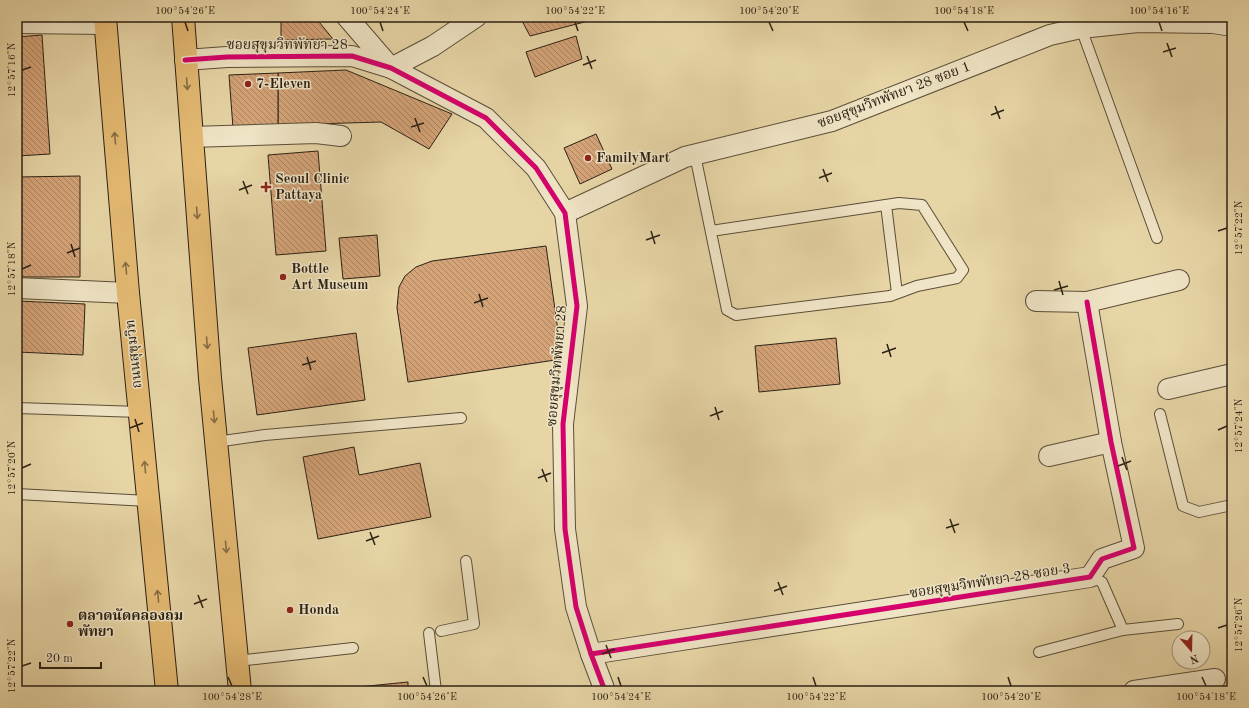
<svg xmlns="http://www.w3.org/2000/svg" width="1249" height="708" viewBox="0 0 1249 708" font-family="'Old Standard TT','Noto Serif Thai',serif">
<defs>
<pattern id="building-back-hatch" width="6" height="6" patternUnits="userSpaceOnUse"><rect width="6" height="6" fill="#d4a378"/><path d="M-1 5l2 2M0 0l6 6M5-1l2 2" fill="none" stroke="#ac8461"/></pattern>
</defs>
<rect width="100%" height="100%" fill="#e7d5a6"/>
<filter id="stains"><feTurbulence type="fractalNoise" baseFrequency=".005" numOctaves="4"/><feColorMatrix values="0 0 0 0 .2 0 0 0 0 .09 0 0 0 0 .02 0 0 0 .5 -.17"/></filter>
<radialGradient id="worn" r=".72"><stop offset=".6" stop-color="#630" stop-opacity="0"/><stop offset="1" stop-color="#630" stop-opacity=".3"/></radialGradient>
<!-- building -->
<g fill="url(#building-back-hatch)" stroke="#2b2114">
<path d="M224,17H267L224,18Z"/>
<path d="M281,17H315L333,39L281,40Z"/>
<path d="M520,17H604L530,36Z"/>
<path d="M42,35L50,154L17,156V37Z"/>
<path d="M576,36L582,59L535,77L526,52Z"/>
<path d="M346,70L452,114L429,149L381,122L278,125V73Z"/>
<path d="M278,73V125L233,128L229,75Z"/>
<path d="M596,134L612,169L580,184L564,148Z"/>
<path d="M318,151L326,251L276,255L268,155Z"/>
<path d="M80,176V277H17V177Z"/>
<path d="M377,235L380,276L343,279L339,238Z"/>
<path d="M546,246L562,359L408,382L397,308L399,287L405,276L416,267L432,261Z"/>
<path d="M17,301L85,304L83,355L17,352Z"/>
<path d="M356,333L365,400L257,415L248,348Z"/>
<path d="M836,338L840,384L759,392L755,346Z"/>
<path d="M354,447L359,475L420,463L431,517L318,539L303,457Z"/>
<path d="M408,682V691H318Z"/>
</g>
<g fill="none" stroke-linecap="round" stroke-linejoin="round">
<!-- lane casing -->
<g stroke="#5a4e38" stroke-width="12">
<g id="lane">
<path d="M1081,28L1157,238"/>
<path d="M695,155L727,310L736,315L890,296L917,286L957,278L963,270L922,205L899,203L711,231"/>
<path d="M886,205L897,293"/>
<path d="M17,408L140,412"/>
<path d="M1160,414L1183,506L1199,512L1232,505"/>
<path d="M216,442L265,435L461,418"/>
<path d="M17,494L148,501"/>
<path d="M1090,577L1102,582L1123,630"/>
<path d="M441,631L474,624L466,561"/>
<path d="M429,633L436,691"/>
<path d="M1039,652L1123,630L1178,624"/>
<path d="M237,661L353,648"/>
</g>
</g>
<!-- street casing -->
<g stroke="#5a4e38" stroke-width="22">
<g id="street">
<path d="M347,17L391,68L433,46L476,17"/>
<path d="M17,23L106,24"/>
<path d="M185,60L227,57L352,56L391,68L486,118L536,168L565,213L577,306L563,424L565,529L576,607L591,654L605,691"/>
<path d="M191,137L316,133L341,136"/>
<path d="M565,213L685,157L832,121L1050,35L1081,28L1138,22L1213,23L1232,26"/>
<path d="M17,288L128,293"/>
<path d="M1036,301L1087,302L1179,280"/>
<path d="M1168,389L1232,374"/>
<path d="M1049,456L1111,442"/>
<path d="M591,654L1090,577L1102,559L1134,548L1111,442L1087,302"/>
<path d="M1134,691L1215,679"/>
</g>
</g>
<!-- highway casing -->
<g stroke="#2b2114" stroke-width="24">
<g id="highway">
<path d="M105,17L128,293L167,691"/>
<path d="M183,17L210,378L240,691"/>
</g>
</g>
<!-- lane -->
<use href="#lane" stroke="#efe4c5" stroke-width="10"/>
<!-- street -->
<use href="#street" stroke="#efe4c5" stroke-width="20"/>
<!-- highway -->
<use href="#highway" stroke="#e4ba73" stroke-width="22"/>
<!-- cycleway casing -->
<g stroke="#efe4c5" stroke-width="8">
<g id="cycleway">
<path d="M185,60L227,57L352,56L391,68L486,118L536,168L565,213L577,306L563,424L565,529L576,607L591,654L605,691"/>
<path d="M591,654L1090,577L1102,559L1134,548L1111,442L1087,302"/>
</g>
</g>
<!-- cycleway -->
<use href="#cycleway" stroke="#d6006c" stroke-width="5"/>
</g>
<!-- one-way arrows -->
<defs><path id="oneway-shaft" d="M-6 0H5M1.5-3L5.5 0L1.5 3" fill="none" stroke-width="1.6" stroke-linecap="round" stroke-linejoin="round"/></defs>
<g stroke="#886e44">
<use href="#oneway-shaft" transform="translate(187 84) rotate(86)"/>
<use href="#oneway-shaft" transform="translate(115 138) rotate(-95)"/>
<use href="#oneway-shaft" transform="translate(197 213) rotate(86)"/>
<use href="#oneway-shaft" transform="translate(126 268) rotate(-95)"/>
<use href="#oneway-shaft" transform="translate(207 343) rotate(86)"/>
<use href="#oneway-shaft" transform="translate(214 417) rotate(85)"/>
<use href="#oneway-shaft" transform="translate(145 467) rotate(-95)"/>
<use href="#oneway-shaft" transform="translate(226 547) rotate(85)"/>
<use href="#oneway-shaft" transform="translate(158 596) rotate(-96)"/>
</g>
<!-- ticks -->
<path fill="none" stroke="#2b2114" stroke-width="1.5" d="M185,22L188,31M380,22L383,31M575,22L578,31M769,22L773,31M964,22L968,31M1159,22L1162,31M1167,43L1172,57M1163,52L1176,48M587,56L592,69M583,65L596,60M22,70L31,67M995,106L1000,119M991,115L1004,110M415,118L420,132M411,127L424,123M823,169L828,182M819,178L832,173M243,181L248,194M239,190L252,185M651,231L655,244M1218,231L1227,228M646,240L660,235M71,244L75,257M67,253L80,248M22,269L31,265M1059,281L1063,295M1054,290L1068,286M479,294L483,307M474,303L488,298M887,344L891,357M882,353L896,348M307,357L311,370M302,365L316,361M715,407L719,420M710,416L723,411M135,419L139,432M130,428L143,423M1218,430L1227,426M1122,457L1127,470M1118,466L1131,461M22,468L31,464M542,469L547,482M538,478L551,473M950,519L955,533M946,528L959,524M370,532L375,545M366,541L379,536M778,582L783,595M774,591L787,586M198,595L203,608M194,604L207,599M1218,628L1227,625M606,645L611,658M602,654L615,649M22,666L31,663M228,677L232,686M423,677L427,686M618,677L621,686M813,677L816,686M1008,677L1011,686M1202,677L1206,686"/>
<!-- markers -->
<g fill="#8f2418" stroke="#efe4c5" stroke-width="1.5">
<circle cx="248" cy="84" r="4"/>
<circle cx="588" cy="158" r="4"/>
<path d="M264 181h4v4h4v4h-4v4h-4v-4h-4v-4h4z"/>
<circle cx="283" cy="277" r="4"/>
<circle cx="290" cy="610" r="4"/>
<circle cx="70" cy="624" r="4"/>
</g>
<g text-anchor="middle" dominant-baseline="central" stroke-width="3" stroke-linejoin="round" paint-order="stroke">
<!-- street labels -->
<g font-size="14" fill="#2b2114" stroke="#efe4c5">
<text x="287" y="45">ซอยสุขุมวิทพัทยา 28</text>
<text transform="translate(894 95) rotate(-21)">ซอยสุขุมวิทพัทยา 28 ซอย 1</text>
<text transform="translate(134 354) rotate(-96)">ถนนสุขุมวิท</text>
<text transform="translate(557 366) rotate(-85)">ซอยสุขุมวิทพัทยา 28</text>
<text transform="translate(990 581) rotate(-9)">ซอยสุขุมวิทพัทยา 28 ซอย 3</text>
</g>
<!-- poi labels -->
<g font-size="14" font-weight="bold" fill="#2b2114" stroke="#efe4c5" text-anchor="start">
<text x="256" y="84">7-Eleven</text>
<text x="596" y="158">FamilyMart</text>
<text x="275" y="179">Seoul Clinic<tspan x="275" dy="16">Pattaya</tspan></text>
<text x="291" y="269">Bottle<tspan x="291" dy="16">Art Museum</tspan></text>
<text x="298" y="610">Honda</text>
<text x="78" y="616">ตลาดนัดคลองถม<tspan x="78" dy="16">พัทยา</tspan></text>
</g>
</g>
<!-- margin -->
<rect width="1249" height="708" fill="none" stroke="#e7d5a6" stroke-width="44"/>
<!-- north arrow -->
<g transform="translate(1191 650) rotate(160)"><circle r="19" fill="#efe4c5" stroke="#a1967e"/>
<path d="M0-3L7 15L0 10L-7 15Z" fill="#8f2418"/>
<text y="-6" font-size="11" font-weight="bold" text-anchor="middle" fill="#2b2114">N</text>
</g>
<!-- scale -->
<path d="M40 662v6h61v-6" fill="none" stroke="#2b2114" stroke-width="2"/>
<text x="46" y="662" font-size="12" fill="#2b2114" stroke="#efe4c5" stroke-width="3" paint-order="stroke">20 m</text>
<rect x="22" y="22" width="1205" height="664" fill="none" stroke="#2b2114" stroke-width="1.5"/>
<g font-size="10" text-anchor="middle" fill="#2b2114">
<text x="185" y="14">100°54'26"E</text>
<text x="380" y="14">100°54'24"E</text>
<text x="575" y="14">100°54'22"E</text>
<text x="769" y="14">100°54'20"E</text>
<text x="964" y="14">100°54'18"E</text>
<text x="1159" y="14">100°54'16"E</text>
<text transform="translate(11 70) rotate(-90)" y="4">12°57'16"N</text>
<text transform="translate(1238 228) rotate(-90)" y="4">12°57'22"N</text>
<text transform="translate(11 269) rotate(-90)" y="4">12°57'18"N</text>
<text transform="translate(1238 426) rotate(-90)" y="4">12°57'24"N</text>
<text transform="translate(11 468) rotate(-90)" y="4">12°57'20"N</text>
<text transform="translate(1238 625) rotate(-90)" y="4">12°57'26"N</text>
<text transform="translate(11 666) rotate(-90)" y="4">12°57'22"N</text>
<text x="232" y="700">100°54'28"E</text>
<text x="427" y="700">100°54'26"E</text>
<text x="621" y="700">100°54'24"E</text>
<text x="816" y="700">100°54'22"E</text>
<text x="1011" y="700">100°54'20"E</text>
<text x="1206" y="700">100°54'18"E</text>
</g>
<rect width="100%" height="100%" filter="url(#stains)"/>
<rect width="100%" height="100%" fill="url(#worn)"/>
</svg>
